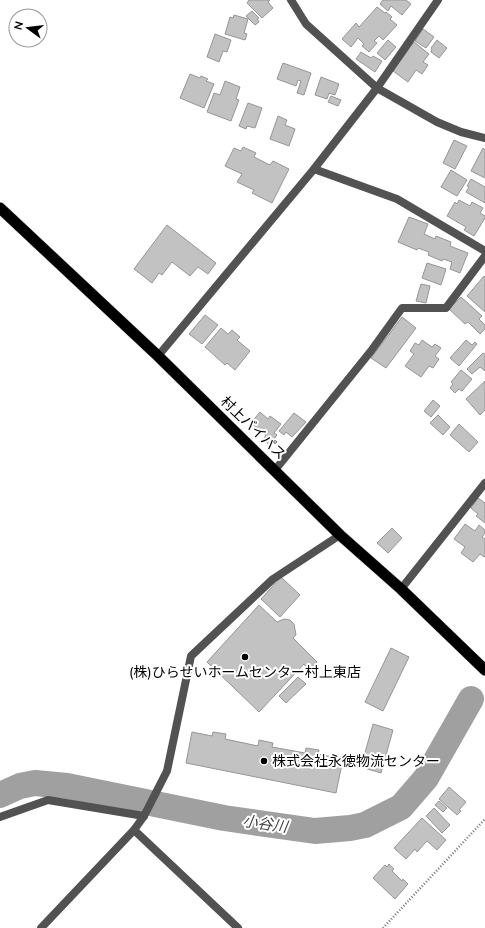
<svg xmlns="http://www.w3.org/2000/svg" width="485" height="928" viewBox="0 0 485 928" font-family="'Nunito Sans','Noto Sans JP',sans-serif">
<rect width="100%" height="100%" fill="#fff"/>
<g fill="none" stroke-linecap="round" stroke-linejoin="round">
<!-- river -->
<path stroke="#a0a0a0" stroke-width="26" d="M0,795L20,786L35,783L67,786L224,818L315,831L350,828L365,825L401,807L426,778L471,699"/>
</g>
<!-- building -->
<g fill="#c2c2c2" stroke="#969696">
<path d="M249,0H270L268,2L273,8L262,18L247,3Z"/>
<path d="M383,0H406L411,4L402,15L391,6L388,11L380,4Z"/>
<path d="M377,7L385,13L386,12L392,17L390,19L397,25L383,40L379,36L374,41L377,43L369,52L362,46L364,44L358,38L351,47L342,39L356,23L359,27Z"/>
<path d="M252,11L259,18L257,19L259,22L255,25L246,16Z"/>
<path d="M234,15L248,19L244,33L247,34L245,40L225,34L230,17L233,18Z"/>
<path d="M423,29L434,37L426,48L415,41Z"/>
<path d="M215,34L231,40L227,52L223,51L219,62L207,57Z"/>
<path d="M388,40L396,47L385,60L377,53Z"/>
<path d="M437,40L447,48L439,58L431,52L432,49L431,48Z"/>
<path d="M414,42L429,54L423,62L428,65L422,74L416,70L408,82L393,71Z"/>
<path d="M361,52L371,58L373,56L382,61L375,72L356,59Z"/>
<path d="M283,63L311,73L304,95L297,93L301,81L298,80L296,86L277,79Z"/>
<path d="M190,74L200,78L201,76L208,79L206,81L214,84L204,108L180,98Z"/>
<path d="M321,77L339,84L335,95L329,93L327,99L315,95Z"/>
<path d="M225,81L240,87L236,99L239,100L231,121L207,112L214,93L220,95Z"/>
<path d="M331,96L341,100L338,106L328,102Z"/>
<path d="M248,103L262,108L255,128L247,126L246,129L239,126Z"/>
<path d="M278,116L287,120L285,125L295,129L289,146L270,139Z"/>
<path d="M454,140L467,146L455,169L443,163Z"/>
<path d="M243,147L256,153L254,157L270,165L273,161L289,169L272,203L252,193L254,190L237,182L242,174L225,166L234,148L241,151Z"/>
<path d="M483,148L485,150V178L471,171Z"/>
<path d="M451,170L467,180L457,196L441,187Z"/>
<path d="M471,179L485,187V203L466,192L469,187L467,186Z"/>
<path d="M459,200L470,206L472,202L483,208L480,213L485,216V218L474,236L464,230L466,227L447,216L455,202L457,204Z"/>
<path d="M409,217L428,224L424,234L435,239L436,236L451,242L450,246L468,253L460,273L450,269L452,262L443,259L442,261L428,255L429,252L418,248L417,250L398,242Z"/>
<path d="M167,225L216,263L208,274L198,267L190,276L172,262L162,275L159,273L152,283L134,269Z"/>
<path d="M427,263L446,269L441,285L422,278Z"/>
<path d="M484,276L485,277V312L467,296Z"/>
<path d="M421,284L430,286L426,303L416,301Z"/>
<path d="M461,297L482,316L479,319L485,325V329L480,334L468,322L465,324L449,309Z"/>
<path d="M205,315L218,325L202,344L189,334Z"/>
<path d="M402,317L416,328L386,368L371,358Z"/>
<path d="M221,328L228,334L232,330L240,337L237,340L250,351L235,370L227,363L225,365L205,347Z"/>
<path d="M422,340L432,347L435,344L441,348L435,356L439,359L433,368L429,366L421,377L405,366L414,354L410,351L415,343L419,345Z"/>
<path d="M466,340L472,345L475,342L477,344L459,366L450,358Z"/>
<path d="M483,353L485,354V371L480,367L472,374L467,369Z"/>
<path d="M461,370L472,379L462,391L459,389L455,393L450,388L453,384L451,382Z"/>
<path d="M485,381V410L480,415L466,399Z"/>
<path d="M433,400L440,406L431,417L424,411Z"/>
<path d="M260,412L268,419L270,416L281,424L274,433L277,435L270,445L263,440L266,435L251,423Z"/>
<path d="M294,413L306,422L292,437L286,432L284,435L279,431Z"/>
<path d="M438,415L450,427L443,435L430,423Z"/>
<path d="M459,424L478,442L469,452L450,435Z"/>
<path d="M478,498L485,503V523L476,516L478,514L471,508Z"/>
<path d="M465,524L475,531L479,525L485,530V533L482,537L485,539V556L484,557L480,554L473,562L461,553L465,547L454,539Z"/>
<path d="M392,528L402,538L388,553L377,543Z"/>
<path d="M281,577L300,595L280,617L261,599Z"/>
<path d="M259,605L277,622L284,619L290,620L294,624L296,635L293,638L317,662L308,670L304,664L259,712L207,662Z"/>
<path d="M391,648L409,657L383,711L365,702Z"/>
<path d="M298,677L306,684L286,703L279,696Z"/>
<path d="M373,724L393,730L381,773L361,767Z"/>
<path d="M192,732L212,736L213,732L226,734L225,739L258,746L259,740L273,743L272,747L305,753L306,748L319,750L318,754L343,759L336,793L186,763Z"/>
<path d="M449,787L466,802L459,810L461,811L457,815L439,799Z"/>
<path d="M439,801L447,808L443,812L435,805Z"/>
<path d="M434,808L450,825L442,833L426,816Z"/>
<path d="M422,818L446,840L437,850L427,841L417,852L415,849L406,859L394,848Z"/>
<path d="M389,864L394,869L392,871L402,881L403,879L408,884L395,899L373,878L385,865L387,867Z"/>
</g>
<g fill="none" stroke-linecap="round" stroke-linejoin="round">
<!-- trunk casing -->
<g stroke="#dbdbdb" stroke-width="12">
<path id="trunk" d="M0,208L158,356L340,535L401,589L485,670"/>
</g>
<!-- path -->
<path stroke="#747474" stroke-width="2.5" stroke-dasharray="1 2" stroke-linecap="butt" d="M383,928L485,819"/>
<!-- minor -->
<g stroke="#525252" stroke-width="8">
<path d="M291,0L306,24L377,88L437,122L461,132L485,138"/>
<path d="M314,169L397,199L485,251"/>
<path d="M158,356L314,169L377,88L438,0"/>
<path d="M275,470L371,351L402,308H446L485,256"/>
<path d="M401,589L485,483"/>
<path d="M0,817L48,800L144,816"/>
<path d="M134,830L238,928"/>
<path d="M41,928L134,830L144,816L167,771L191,656L273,579L340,535"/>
</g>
<!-- trunk -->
<use href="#trunk" stroke="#000" stroke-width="11"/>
</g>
<!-- markers -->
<g fill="#000" stroke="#fff" stroke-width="1.5">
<circle cx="245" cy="657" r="4"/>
<circle cx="264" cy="761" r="4"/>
</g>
<g text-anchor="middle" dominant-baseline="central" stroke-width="4" stroke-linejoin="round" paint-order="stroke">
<!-- street labels -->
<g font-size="14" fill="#000" stroke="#fff">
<text transform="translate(253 428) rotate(44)">村上バイパス</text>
</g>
<!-- poi labels -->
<g font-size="14" fill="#000" stroke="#fff">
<text x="245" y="672">(株)ひらせいホームセンター村上東店</text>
<text x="272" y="761" text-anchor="start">株式会社永徳物流センター</text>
</g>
<!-- water labels -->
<g font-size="15" font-style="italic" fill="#414141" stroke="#fff">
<text transform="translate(265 824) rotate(8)">小谷川</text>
</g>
</g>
<!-- north arrow -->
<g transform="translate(28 28) rotate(285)"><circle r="19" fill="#ffffff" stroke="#999999"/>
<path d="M0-3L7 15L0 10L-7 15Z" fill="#000000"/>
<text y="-6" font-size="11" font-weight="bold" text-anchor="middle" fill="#000000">N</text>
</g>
</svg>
